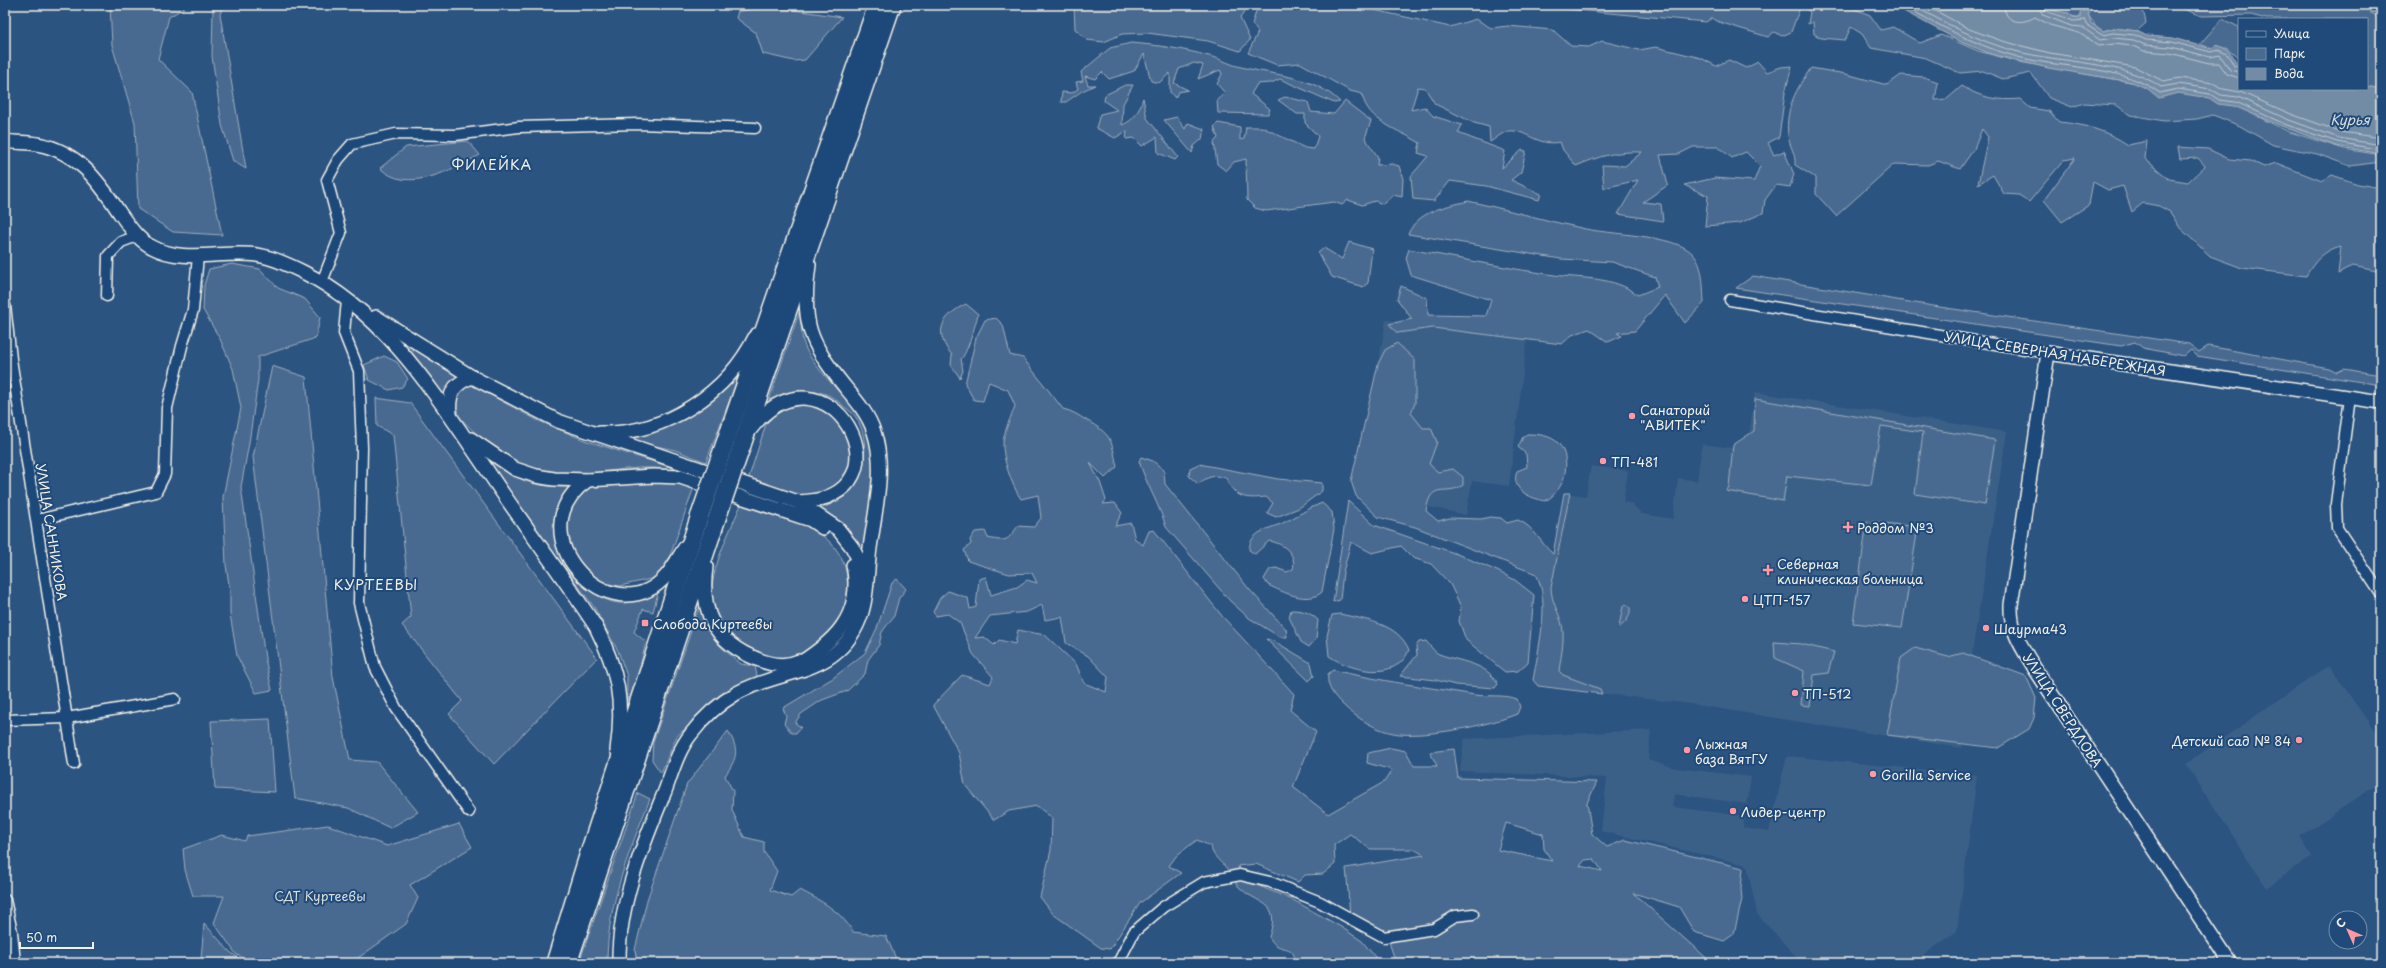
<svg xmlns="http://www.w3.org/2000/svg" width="2386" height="968" viewBox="0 0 2386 968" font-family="'Playpen Sans',sans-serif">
<rect width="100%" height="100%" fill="#2c5481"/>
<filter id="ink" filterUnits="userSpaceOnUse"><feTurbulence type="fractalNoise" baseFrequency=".025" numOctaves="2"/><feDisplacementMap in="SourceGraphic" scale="8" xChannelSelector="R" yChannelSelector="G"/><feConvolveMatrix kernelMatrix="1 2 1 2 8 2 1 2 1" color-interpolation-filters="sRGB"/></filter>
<g filter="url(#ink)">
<!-- built -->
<g fill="#3b6088">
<path d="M1386,320L1527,340L1509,486L1472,481L1466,515L1356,491Z"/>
<path d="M1755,392L2007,432L1973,647L1962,748L1684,703L1538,686L1533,680L1564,493L1586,496L1591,466L1628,471L1623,502L1632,504L1642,514L1673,519L1678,478L1697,481L1702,444L1747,450Z"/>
<path d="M2329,665L2381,741V782L2300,836L2312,856L2267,888L2186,764Z"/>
<path d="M1651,730L1648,760L1676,768L1751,777L1747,804L1674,794L1672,807L1744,816L1743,828L1769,832L1787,756L1977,775L1957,931L1913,963H1802L1757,914L1747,865L1601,831L1607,778L1460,771L1464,739Z"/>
</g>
<!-- green -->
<g fill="#496b90" stroke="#9eaebc" fill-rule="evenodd">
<path d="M110,5H184V8L169,17L158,59L192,92L222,235L173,232L138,209L135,123L112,45Z"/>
<path d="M215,5H224L220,14L246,169L233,161L222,125L212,56L213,8Z"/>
<path d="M366,5H403L377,9Z"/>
<path d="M1074,5H1352L1450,27L1476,19L1491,28L1508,26L1553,30L1571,46L1589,47L1602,41L1639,50L1656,47L1701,58L1716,66L1729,60L1746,68L1758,62L1767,72L1781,67L1792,66L1785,93L1779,137L1768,143L1774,155L1784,151L1794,174L1790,187L1776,185L1765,200L1763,213L1740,223L1705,226L1708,196L1684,185L1715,178L1754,181L1760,166L1746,152L1732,158L1718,147H1693L1679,154L1660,155L1668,185L1643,202L1661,204L1663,221L1618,214L1638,180L1604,188L1602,165L1625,166L1642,152C1616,151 1600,156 1576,166L1563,150L1560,142C1537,147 1526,129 1509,131C1503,132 1495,139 1490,142L1489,127L1474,123L1435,104L1425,88L1418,87L1411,110L1425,107L1433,116L1462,125L1458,133L1505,151L1502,168L1522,150L1526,151L1521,172L1511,180L1541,194L1539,200L1486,186L1450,181L1434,201L1413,199L1411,176L1428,156L1418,153L1420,143C1400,130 1367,122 1362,94L1350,91L1300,63L1277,65L1248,53L1258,32L1252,24L1257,9L1249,6L1240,18L1250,40L1240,51L1208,41L1147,33L1122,34L1104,42L1087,40L1075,29Z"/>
<path d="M1523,5H1845L1870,15L1881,30L1893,27L1920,43L1941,35L1978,51L2019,62L2220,98L2287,131L2344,149L2381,155V162L2350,166L2317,154L2273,145L2240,126L2213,115L2197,119L2164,121L2131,115L2116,105L2084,103L2072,107L2049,98L2031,73L2003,79L1983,71L1960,73L1926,58L1871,48L1862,34L1851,27L1845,40L1821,38L1814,34L1813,22L1808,24L1810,12L1801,5L1791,32L1782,36L1774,32L1768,37L1719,22L1712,18L1706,22Z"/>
<path d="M2044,5H2142L2146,23L2137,31L2114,28L2103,31L2096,26L2088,15C2073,21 2058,11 2044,5Z"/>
<path d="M2174,5H2354L2364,10L2358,5H2381V14L2369,12L2381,18V89L2367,87V19H2266L2251,15L2201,16Z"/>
<path d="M774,7L842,17L805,60L794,61L763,54L756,33L736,18L738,11Z"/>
<path d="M2222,19L2239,27V59L2226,48L2212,49L2200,44Z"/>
<path d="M1131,43C1157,45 1184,49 1209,56C1220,58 1230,65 1241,67C1273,75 1315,76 1340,102L1334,103L1280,79L1271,83L1257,84L1251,94L1270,109L1268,114L1218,113L1217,100L1225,93L1217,84L1222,74L1220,70L1198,79L1203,65L1194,63L1179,69L1174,83L1188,90L1178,92L1175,98L1170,92V73L1159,83L1151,81L1144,54L1134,71L1109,79L1102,72L1095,79L1085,76L1088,85H1095L1082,91L1066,102H1061L1062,92L1072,93L1078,89L1076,82L1083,81L1081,72L1110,48Z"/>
<path d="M1811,68L1846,74L1887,85L1901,75L1924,77L1938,82L1935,100L1947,99L1962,86C1981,98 1998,101 2020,99L2030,108L2049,111L2059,122C2083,124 2108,131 2128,145L2147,141L2145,159L2169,179L2188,182L2205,166L2198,158L2180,159L2178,147L2208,149L2229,159L2251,161L2264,167L2276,163L2322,181L2332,175L2358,184L2381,188V275L2376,271L2353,266L2338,274L2341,246C2324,250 2314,262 2306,276L2242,268L2210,256L2180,228L2170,212L2159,206L2143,203L2132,212L2123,186L2108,190L2093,182L2089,205L2062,222L2044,200L2075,158L2064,160L2029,202L2019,195L2004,194L1993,175L1978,184L1988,137L1982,129L1974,149L1960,169L1938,161L1928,165L1894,164L1836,216L1816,194V178L1795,165C1796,153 1789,146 1788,135C1785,109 1796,89 1811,68Z"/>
<path d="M1125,85H1133L1123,104L1122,125C1135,120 1139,111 1143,98L1147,118L1178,157L1175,160L1158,153L1157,137L1142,146L1134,138L1126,139L1127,131L1115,138L1096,128L1100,114L1117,110L1104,101L1105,95Z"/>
<path d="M1285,97L1308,102L1311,112L1334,114L1345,101L1371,121L1365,138L1378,157L1377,165L1392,164L1399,166L1403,179L1402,197L1393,195L1383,204L1375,201L1362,205L1348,200L1342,205L1334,202L1266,211L1255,208L1247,200L1246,159L1234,162L1226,171L1217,164L1214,142L1218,138L1214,127L1218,123L1240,127V140L1244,139L1246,127H1262L1305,148L1314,149L1318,136L1305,123V114H1297L1278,100Z"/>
<path d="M1177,117L1185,129L1188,123L1204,129L1202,139L1194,146L1192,153L1164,120Z"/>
<path d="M468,141L480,155C453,169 407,195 380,168L406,147Z"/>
<path d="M1468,201C1506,209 1543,220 1581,228C1609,235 1673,234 1692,253C1704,265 1703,287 1704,303L1685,323L1665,295L1635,331L1617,333L1622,336L1608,342L1589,329L1572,335L1562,344L1433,328L1397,333L1389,324L1412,319L1397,299L1401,286L1427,298L1428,315L1486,316L1491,300L1411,275L1406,258L1409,249C1457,258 1505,268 1554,275C1582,279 1614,276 1638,295L1658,287L1655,277L1612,262L1561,259L1408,234C1419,210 1445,207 1468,201Z"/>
<path d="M1349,242L1372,249L1368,283L1363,287L1332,277L1318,253L1324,248L1342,259Z"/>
<path d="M232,264L260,269L278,288L305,299L320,317L316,338L258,357V380L249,443L241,487L265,658L272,690L256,693L237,656L230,614V591L226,565L223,497L241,408L233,369L220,339L203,310L204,285L209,269Z"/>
<path d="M1753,276L1933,306L2189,344L2199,352L2208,346L2329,368L2337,372L2344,369L2381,375V385L2197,356L2191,350L2184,356L2143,348L2135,342L2121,346L1736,288Z"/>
<path d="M966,304L978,314C976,323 967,354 961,359L963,371L960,378L951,365L952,355C933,333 941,316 966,304Z"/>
<path d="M800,310C801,320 801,331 803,341C811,371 856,401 870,434C882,463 868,528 864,560C850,536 844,522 817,509C858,501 878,451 855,416C852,412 845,408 841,404C834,398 827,393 817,392C801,391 784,395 769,400Z"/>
<path d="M996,318L1003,325L1010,355L1023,358L1063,409C1072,411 1078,415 1086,420C1112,435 1111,438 1117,467L1105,478L1090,463L1100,482L1106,500L1103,504L1115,503L1122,513L1115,526L1131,523L1135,539L1143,545L1149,531L1154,530L1222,616L1294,694L1290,710L1316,732L1293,787L1328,814L1384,782L1392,770L1367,763L1368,753L1391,748L1406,751L1414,766H1437L1430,752L1454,749L1458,778L1597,782L1587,803L1592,834L1607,847L1625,840L1743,868L1741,889L1742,899L1734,934L1724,941L1694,932L1679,907L1633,893L1712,963H1396L1389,942L1350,915L1346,868L1424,855L1414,849H1370L1350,834L1334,845L1335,864L1323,874L1305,875L1298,882L1256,864L1238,866L1242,879L1293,900L1341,927L1362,941L1380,963H1296C1293,945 1286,951 1276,945C1273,944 1271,939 1269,937C1282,899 1257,906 1238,886C1234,882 1232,875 1228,870C1220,860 1215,860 1210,846L1197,840L1177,855L1169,866L1181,873L1140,903L1110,949L1101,948L1053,914L1040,897L1051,850L1052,818L1037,806L1009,811L994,820L965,785L959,753L933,705L962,675L990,684L993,677L973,654L960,623L948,614L936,616L933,612L940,598L948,591L968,598L970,609L976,607L979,579L986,577L991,595L1017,587L1027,580L1037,583L1032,573L1009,574L968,561L964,550L971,544L970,540L975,532L985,531L988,538C1007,542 1007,541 1018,526L1034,527L1041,518L1038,495L1021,499C1012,486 1002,458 1003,442C1004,431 1011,417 1015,406L1008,390L989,382L983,401L974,400L965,384L976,338L985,320ZM1042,605L1045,620L1062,617L1066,643L1088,656L1108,677L1106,692L1084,683L1076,664L1045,635L1018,630L1015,644L999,640L994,645L984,637L975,638L990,616L1027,612ZM1506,823L1543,834L1544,849L1552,861L1498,850ZM1594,859L1602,871L1580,866L1585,860Z"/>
<path d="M387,329L459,374L443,395L410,353Z"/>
<path d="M1397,343L1415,360V403L1411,413L1423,428H1431L1437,442L1429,464L1438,472L1453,469L1463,477V485C1446,497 1431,479 1426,511L1438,521L1450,518L1481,519L1490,517L1501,518L1507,523L1518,520C1535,527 1540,543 1553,554L1564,493H1570L1551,588C1552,603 1557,608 1561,621C1566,636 1561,655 1559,671L1563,675L1600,689L1602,694L1538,686L1533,680C1538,650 1551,601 1536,574L1415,527L1378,517L1356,496L1351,481L1378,364L1385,350Z"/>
<path d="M384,356L397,362L408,379L402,387L389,390L369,380L364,365Z"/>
<path d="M272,366L306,377L333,677L350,760L377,762L418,812L390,828L348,808L295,798L253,457Z"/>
<path d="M742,368L706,462L675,450L618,438L655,432L701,409Z"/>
<path d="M472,385L537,420L584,440L699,476C684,473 669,469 654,468C617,466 570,482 535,470C505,460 478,438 457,414C447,403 460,387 472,385Z"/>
<path d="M376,398L410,403L597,658L494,764L449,714L462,701L402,625L411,617L393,435L377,426Z"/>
<path d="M1755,399L1995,440L1985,505L1915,494L1923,432L1881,426L1871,485L1787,476L1783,501L1726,491L1729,487L1733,445L1754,431Z"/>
<path d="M801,403L822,406L845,426L851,454L849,467L839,482L826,492L798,498L748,480L766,424L783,406Z"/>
<path d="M1527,434C1538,434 1551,435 1559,444C1573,461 1564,492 1545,501C1530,498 1510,490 1517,471L1527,467L1526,454L1518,447L1523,437Z"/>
<path d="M480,454C516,478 525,487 570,487C559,503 550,525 556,545C563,569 598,606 625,603C637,601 650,591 660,585L653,612L643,609L634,632L646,642L639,671L627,707V676L618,651L594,607Z"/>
<path d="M1141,457L1153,461L1164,470L1165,484L1249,589L1286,629L1287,637H1280L1249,618L1230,601L1166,527C1159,504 1146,484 1139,461Z"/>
<path d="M1199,464L1278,479L1322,483V491L1299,508L1276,517L1267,513L1273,503L1266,497C1246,499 1235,499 1226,478C1215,474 1207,477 1198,484L1189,476L1190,468Z"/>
<path d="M679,483L694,487L668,562L655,578L620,586L602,583L585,573L568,545L566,530L568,511L586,487L602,484Z"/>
<path d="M1348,501L1374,525L1457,554L1497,571L1515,580L1534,595L1528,662L1518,671L1505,672L1466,640L1459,621L1461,607L1450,584L1431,564L1413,558L1401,546L1372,553L1351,542L1343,572L1340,600L1333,602Z"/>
<path d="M742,502C768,511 797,518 820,534C850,554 854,590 839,620C837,625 835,632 831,636C805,662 770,664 740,644C726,634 713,618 712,600C709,570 731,529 742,502Z"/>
<path d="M1322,503L1332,512L1334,529L1322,592C1308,605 1283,592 1268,585L1264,579L1270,569L1276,568L1287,572L1293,569C1297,554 1283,543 1269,541L1255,554L1249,550C1250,531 1269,529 1283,523C1296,517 1308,508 1322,503Z"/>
<path d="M1867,521L1918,527L1902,628L1853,623Z"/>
<path d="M897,579L906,589L899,598L894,616L882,632L879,645L868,660L865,674L847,691L822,700L801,714L795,723L801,727L796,733H792L784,724L786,716L783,708L833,678L865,653L877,628L892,583Z"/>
<path d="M701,602L708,631L720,646L741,664L755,666L757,676L729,690L677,736L661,773L652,760L653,742Z"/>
<path d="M1626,604L1630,608C1631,616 1626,623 1619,627L1623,606Z"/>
<path d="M1291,610C1303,610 1309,612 1318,620L1316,639L1309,647L1301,642L1289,617Z"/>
<path d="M1340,614C1366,620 1398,623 1409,650C1397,682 1351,671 1329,656L1327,636L1332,615Z"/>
<path d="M1266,639L1274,641L1311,663L1314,676L1309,681Z"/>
<path d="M1426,641C1429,644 1434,652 1439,654C1460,662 1486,662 1498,684L1495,688L1455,685L1436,680L1400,676L1417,655L1416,646L1419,642Z"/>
<path d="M1774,642L1801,644L1834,652L1828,673L1814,675L1810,706L1801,705L1804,671L1775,658Z"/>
<path d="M1915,648L1948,657L1963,653L2026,676L2036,698L2034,718L2029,729L1998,748L1887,735L1901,658Z"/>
<path d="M1333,670C1380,681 1427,687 1475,695C1489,697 1504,694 1517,699L1520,707L1517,714C1491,725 1420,739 1393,733C1376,730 1355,717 1343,705C1334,696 1326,687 1328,674Z"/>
<path d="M270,719L275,792L215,789L211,721Z"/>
<path d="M728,731C740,751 737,758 725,776L733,791L732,810L744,837L764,842V852L777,871L770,890L791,897L800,890C821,901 840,910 853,932L886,936L898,963H637L635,950L647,900L687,784Z"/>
<path d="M638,793L650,799C629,852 607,905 607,963H579Z"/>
<path d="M459,824L472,847L410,885L418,898L406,924L351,963H251L236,954L214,923L224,896H193L185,870L183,849L222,835L245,841L247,836L328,825L387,846Z"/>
<path d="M204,923L230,952L246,963H203L201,960Z"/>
</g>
<!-- water -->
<path fill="#738ca6" stroke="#a7b4c0" d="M1885,5H2014L2022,8L2023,5H2044L2055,11L2069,13L2073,17L2080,18V13L2087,9L2091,23L2103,31L2114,28L2137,31L2147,36L2173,38L2212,49L2217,45C2228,49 2231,53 2236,63L2239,64V89H2367V86L2381,89V154L2336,146L2286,128L2234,106L2218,104L2209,98L2178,93L2159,98L2148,89L2132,82L2048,68L1991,54L1963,43L1898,8Z"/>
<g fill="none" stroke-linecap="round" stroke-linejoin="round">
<!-- shore -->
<g stroke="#c0c9ce" stroke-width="1">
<path d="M1901,5C1938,24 1972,44 2011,55C2059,70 2118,63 2160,93L2178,89L2210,94L2219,100L2236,102L2287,125L2337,142L2381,150"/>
<path d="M1912,5C1946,23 1977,41 2015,51C2059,63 2124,61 2161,87L2178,84L2211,89L2221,95L2238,97L2289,120L2339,138L2381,145"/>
<path d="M1925,5L1969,29L2002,41L2050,53L2135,67L2163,81L2180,78L2213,83L2223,89L2240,92L2291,114L2341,132L2381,138"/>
<path d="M2004,5C2005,25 2023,24 2035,17L2050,25L2079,33L2099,46L2114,44L2133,46L2144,51L2170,53L2209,63H2219L2227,74L2239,78"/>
<path d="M2038,5L2043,15L2071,26L2082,27L2100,40L2114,38L2134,40L2145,45L2171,47L2210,57L2220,55L2230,70L2239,72"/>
<path d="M2043,5L2044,10C2054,15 2064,16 2073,21L2085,20L2088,26L2102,35L2114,33L2135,35L2146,40L2172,42L2211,52L2219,50L2228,55L2234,66L2239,67"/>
</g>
<!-- minor casing -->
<g stroke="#f4f1e8" stroke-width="13">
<g id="minor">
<path d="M322,282L341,233L327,180L338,160L352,144L396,134L455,135L519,127L638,124L755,128"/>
<path d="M107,296L108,256L121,242L137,236"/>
<path d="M347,300L344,333L359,371L362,448L359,603L375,667L396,708L469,812"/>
<path d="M1730,300L2048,353"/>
<path d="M5,305L11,359L74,764"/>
<path d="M2350,397L2336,504L2337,528L2381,594"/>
<path d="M37,520L156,492L165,474L167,408L182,346L193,310L198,256"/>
<path d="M5,720L67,718L175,699"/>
<path d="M5,900L12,932L15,963"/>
<path d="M1118,963L1134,932L1163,907L1204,882L1240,875L1270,882L1320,902L1384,937L1434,929L1455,916L1473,914"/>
</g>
</g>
<!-- tertiary casing -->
<g stroke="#f4f1e8" stroke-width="16">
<g id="tertiary">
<path d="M5,141C16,143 27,142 37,144C77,151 98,180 119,212C128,225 138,240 152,247C183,264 224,250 257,255C272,257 289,265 303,272C386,313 436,396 487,470C522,523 561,573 596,627C618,670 624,702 617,750"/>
<path d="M376,317L472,377L558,421L798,502L838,529L852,547L861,564L864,579"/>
<path d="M450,415C448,395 452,384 472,377"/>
<path d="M749,431C827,328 920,499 798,502"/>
<path d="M600,433C665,435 728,393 756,335"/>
<path d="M471,439L515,469L536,476L554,479L588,480L653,476L680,477L811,520L823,528"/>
<path d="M588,480C513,532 611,638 666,576C674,567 679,556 686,546"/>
<path d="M706,567C700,612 714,642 757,659C771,665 786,667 799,661"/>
<path d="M792,668C832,644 864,617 853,565"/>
<path d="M619,963C618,903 643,845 665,791C672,772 678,750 691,734C703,718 720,703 737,693C783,668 838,676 860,618C868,596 867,570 870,548C875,511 886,468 874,432C869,415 856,400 845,387C809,342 801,323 809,265"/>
<path d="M2230,963L2035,669C2022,647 2010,632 2011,605L2048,353L2381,402"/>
</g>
</g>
<!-- trunk casing -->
<g stroke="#f4f1e8" stroke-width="20">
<g id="trunk">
<path d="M726,440L877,5"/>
<path d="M742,445L892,5"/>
<path d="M555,963L588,856L700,515"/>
<path d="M568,963L716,521"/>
</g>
</g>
<!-- minor -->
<use href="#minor" stroke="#1f4a7a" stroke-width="10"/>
<!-- tertiary -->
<use href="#tertiary" stroke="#1f4a7a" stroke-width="13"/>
<!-- trunk -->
<use href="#trunk" stroke="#1f4a7a" stroke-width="17"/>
<!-- trunk-bridge casing -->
<g stroke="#f4f1e8" stroke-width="20" stroke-linecap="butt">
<g id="trunk-bridge">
<path d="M700,515L726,440"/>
<path d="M716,521L742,445"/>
</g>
</g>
<!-- trunk-bridge -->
<use href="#trunk-bridge" stroke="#1f4a7a" stroke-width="17"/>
</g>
</g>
<!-- markers -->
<g fill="#ff9aa2" stroke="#1f4a7a" stroke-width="1.5">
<circle cx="1632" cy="416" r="4"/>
<circle cx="1603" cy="461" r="4"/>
<path d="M1846 521h4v4h4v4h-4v4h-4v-4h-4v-4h4z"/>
<path d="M1766 564h4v4h4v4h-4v4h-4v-4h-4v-4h4z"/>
<circle cx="1745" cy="599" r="4"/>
<rect x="641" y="619" width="8" height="8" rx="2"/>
<circle cx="1986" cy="628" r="4"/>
<circle cx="1795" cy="693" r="4"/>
<circle cx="2299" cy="740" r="4"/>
<circle cx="1687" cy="750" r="4"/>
<circle cx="1873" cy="774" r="4"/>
<circle cx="1733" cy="811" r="4"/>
</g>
<g text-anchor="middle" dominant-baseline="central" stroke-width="4" stroke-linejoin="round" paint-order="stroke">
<!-- street labels -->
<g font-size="13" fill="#f4f1e8" stroke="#1f4a7a">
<text transform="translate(2055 353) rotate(9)">УЛИЦА СЕВЕРНАЯ НАБЕРЕЖНАЯ</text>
<text transform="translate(52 532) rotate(81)">УЛИЦА САННИКОВА</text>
<text transform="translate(2063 710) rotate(57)">УЛИЦА СВЕРДЛОВА</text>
</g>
<!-- poi labels -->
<g font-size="13" fill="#f4f1e8" stroke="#1f4a7a" text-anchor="start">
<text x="1640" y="409">Санаторий<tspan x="1640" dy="15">"АВИТЕК"</tspan></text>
<text x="1611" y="461">ТП-481</text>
<text x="1857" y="527">Роддом №3</text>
<text x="1777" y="563">Северная<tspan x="1777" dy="15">клиническая больница</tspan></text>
<text x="1753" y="599">ЦТП-157</text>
<text x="653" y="623">Слобода Куртеевы</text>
<text x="1994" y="628">Шаурма43</text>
<text x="1803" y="693">ТП-512</text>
<text x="2291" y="740" text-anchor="end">Детский сад № 84</text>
<text x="1695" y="743">Лыжная<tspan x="1695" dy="15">база ВятГУ</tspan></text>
<text x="1881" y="774">Gorilla Service</text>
<text x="1741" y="811">Лидер-центр</text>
</g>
<!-- park labels -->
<g font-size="13" fill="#dadddb" stroke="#1f4a7a">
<text x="320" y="895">СДТ Куртеевы</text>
</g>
<!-- water labels -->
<g font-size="14" font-style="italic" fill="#dadddb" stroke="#1f4a7a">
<text x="2350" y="119">Курья</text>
</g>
<!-- neighbourhood labels -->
<g font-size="14" letter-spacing="1" fill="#f4f1e8" stroke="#1f4a7a">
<text x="492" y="164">ФИЛЕЙКА</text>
<text x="376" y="584">КУРТЕЕВЫ</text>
</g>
</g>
<!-- margin -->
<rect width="2386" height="968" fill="none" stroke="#1f4a7a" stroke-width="20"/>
<rect x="10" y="10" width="2366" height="948" fill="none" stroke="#f4f1e8" stroke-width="1.5" filter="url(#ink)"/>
<!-- legend -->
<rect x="2238" y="18" width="130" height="72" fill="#1f4a7a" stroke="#748da6"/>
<rect x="2246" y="31" width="20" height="6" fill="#1f4a7a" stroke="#748da6"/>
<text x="2274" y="38" font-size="12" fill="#f4f1e8">Улица</text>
<rect x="2246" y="48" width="20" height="12" fill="#496b90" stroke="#748da6"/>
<text x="2274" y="58" font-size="12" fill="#f4f1e8">Парк</text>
<rect x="2246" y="68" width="20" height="12" fill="#738ca6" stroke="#748da6"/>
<text x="2274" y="78" font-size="12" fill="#f4f1e8">Вода</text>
<!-- north arrow -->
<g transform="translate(2348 930) rotate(315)"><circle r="19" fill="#1f4a7a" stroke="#748da6"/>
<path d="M0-3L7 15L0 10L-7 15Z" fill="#ff9aa2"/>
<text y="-6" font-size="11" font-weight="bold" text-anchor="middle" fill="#f4f1e8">С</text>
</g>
<!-- scale -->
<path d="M20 942v6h73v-6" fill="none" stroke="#f4f1e8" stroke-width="2"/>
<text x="26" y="942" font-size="12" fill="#f4f1e8" stroke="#1f4a7a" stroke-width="3" paint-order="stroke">50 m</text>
</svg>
